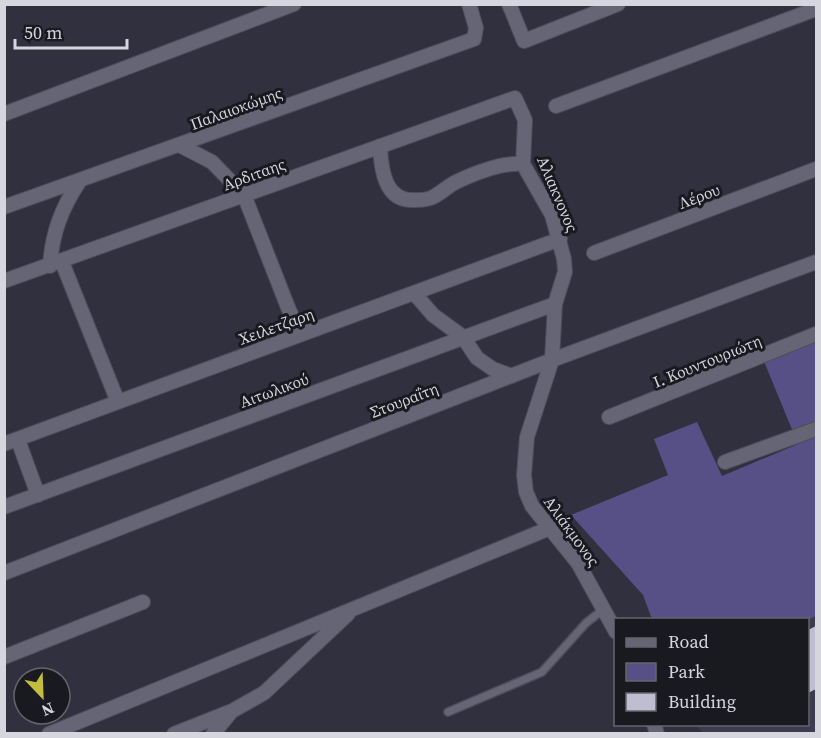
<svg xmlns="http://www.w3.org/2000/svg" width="821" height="738" viewBox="0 0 821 738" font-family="'Source Serif 4',serif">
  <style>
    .built { fill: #3c3b4f }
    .green { fill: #565086 }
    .building { fill: #bebed0 }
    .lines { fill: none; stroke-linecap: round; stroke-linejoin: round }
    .lane-casing { stroke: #4e4d59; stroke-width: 10 }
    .street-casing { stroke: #4e4d59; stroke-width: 16 }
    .lane { stroke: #666575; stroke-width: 7 }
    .street { stroke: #666575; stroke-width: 14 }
    .labels { text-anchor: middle; stroke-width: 6; stroke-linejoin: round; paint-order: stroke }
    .street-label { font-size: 16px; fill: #d6d6df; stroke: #191920 }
  </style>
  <rect width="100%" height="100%" fill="#31303f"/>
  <path class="built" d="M 816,616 L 816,733 L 703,733 L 696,725 L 808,724 L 807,619 Z"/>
  <path class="green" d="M 816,338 L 816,616 L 807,620 L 652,619 L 643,595 L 571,515 L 668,475 L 654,439 L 697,422 L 722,476 L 798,444 L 763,359 Z"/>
  <path class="building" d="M 816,626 L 816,689 L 808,693 L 808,630 Z"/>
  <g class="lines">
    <defs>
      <path id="lane" d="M 448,712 L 542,672 L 586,623 L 604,609"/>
      <path id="street" d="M 509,4 L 524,41 L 618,4
        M 556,106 L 816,9
        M 4,114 L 294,4
        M 181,146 L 212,162 L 244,195 L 289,310 L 301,334
        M 380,146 C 381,170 385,202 415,200 C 421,200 428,200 433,197 C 441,193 448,186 456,182 C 475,173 502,162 523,164
        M 4,207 L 474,39 L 476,28 L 469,4
        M 594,253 L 816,169
        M 62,262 L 118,402
        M 50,266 C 52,234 61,209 79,182
        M 4,281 L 515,98 L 525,120 L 523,164 L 552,215 L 564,259 L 565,272 L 555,304 L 552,360 L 527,437 L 524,475 L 526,492 L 532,506 L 578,563 L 616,632
        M 414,293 L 433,315 L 463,337 L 477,358 L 493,369 L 512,376
        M 609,417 L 816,334
        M 18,440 L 38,495
        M 4,444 L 560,239
        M 725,462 L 816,429
        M 4,507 L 555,304
        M 4,573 L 552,360 L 816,262
        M 4,657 L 143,602
        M 654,724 L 657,734
        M 49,734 L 550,528
        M 174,734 L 232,711 L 264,693 L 348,614
        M 213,734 L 231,712"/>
    </defs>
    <use href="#lane" class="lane-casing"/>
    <use href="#street" class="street-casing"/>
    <use href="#lane" class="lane"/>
    <use href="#street" class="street"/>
  </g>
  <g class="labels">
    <g class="street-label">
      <text transform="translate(236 108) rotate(-20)" y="6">Παλαιοκώμης</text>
      <text transform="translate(254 174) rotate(-20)" y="6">Αρδιταης</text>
      <text transform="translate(558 194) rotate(67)" y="6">Αλιακνονος</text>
      <text transform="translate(699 196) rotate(-21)" y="6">Λέρου</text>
      <text transform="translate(276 326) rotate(-20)" y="6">Χειλετζαρη</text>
      <text transform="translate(707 361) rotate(-22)" y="6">Ι. Κουντουριώτη</text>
      <text transform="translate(274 390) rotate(-20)" y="6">Αιτωλικού</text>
      <text transform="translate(404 400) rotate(-21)" y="6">Στουραΐτη</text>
      <text transform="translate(572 531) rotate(54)" y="6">Αλιάκμονος</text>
    </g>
  </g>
  <rect width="821" height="738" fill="none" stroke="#d6d6df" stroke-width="12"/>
  <rect x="614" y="618" width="195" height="108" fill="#191920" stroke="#65656c" stroke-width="1.5"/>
  <rect x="626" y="638" width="30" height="9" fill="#666575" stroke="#65656c" stroke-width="1.5"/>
  <text x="668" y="648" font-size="18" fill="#d6d6df">Road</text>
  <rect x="626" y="663" width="30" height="18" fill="#565086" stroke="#65656c" stroke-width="1.5"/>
  <text x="668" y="678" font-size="18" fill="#d6d6df">Park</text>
  <rect x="626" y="693" width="30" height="18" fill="#bebed0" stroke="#65656c" stroke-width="1.5"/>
  <text x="668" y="708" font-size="18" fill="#d6d6df">Building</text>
  <g transform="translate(42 696) rotate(157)"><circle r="28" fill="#191920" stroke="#65656c" stroke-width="1.5"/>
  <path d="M0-4.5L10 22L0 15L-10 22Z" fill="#c2bd3f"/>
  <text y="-9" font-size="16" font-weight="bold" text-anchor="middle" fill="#d6d6df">N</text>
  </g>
  <path d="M15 39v9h112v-9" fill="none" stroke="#d6d6df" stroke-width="3"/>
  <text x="24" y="39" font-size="18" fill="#d6d6df" stroke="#191920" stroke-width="4.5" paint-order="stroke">50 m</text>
</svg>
